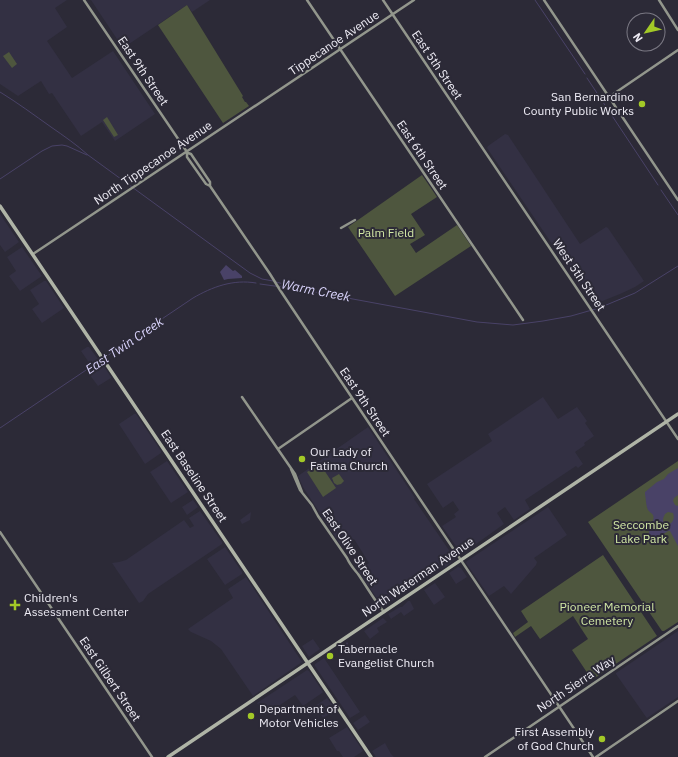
<svg xmlns="http://www.w3.org/2000/svg" width="678" height="757" viewBox="0 0 678 757" font-family="'IBM Plex Sans',sans-serif">
  <style>
    .built { fill: #333043 }
    .green { fill: #4e563e }
    .water { fill: #494267; fill-rule: evenodd }
    .lines { fill: none; stroke-linecap: round; stroke-linejoin: round }
    .stream { stroke: #494267; stroke-width: 1 }
    .secondary { stroke: #92968c; stroke-width: 2.5 }
    .primary { stroke: #afb4a6; stroke-width: 3.5 }
    .poi-dot { fill: #a3c927; stroke: #2c2a37; stroke-width: 1.5 }
    .labels { text-anchor: middle; stroke-width: 4; stroke-linejoin: round; paint-order: stroke }
    .street-label { font-size: 12px; fill: #eeecf5; stroke: #2c2a37 }
    .poi-label { font-size: 12px; fill: #eeecf5; stroke: #2c2a37; text-anchor: start }
    .park-label { font-size: 12px; fill: #d2e8a5; stroke: #2c2a37 }
    .water-label { font-size: 13px; font-style: italic; fill: #d9d3fb; stroke: #2c2a37 }
  </style>
  <rect width="100%" height="100%" fill="#2c2a37"/>
  <path class="built" d="M 0,0 L 67,0 L 55,8 L 67,27 L 47,41 L 72,78 L 113,51 L 155,114 L 115,141 L 102,122 L 81,136 L 52,93 L 49,94 L 41,81 L 18,96 L 0,84 Z
    M 91,0 L 210,0 L 192,12 L 187,5 L 123,48 Z
    M 505,134 L 508,135 L 580,244 L 606,227 L 608,228 L 644,281 L 635,287 L 620,294 L 600,302 L 592,303 L 487,148 L 488,146 Z
    M 0,214 L 19,242 L 5,252 L 0,245 Z
    M 22,247 L 42,276 L 20,291 L 9,276 L 16,271 L 7,257 Z
    M 44,281 L 46,281 L 64,308 L 42,323 L 32,309 L 39,304 L 30,290 Z
    M 87,347 L 89,347 L 98,359 L 90,364 L 81,351 Z
    M 103,365 L 111,377 L 111,378 L 98,386 L 89,374 Z
    M 543,397 L 558,419 L 577,407 L 587,421 L 585,423 L 594,436 L 584,443 L 585,445 L 575,452 L 583,464 L 578,468 L 576,466 L 525,500 L 530,509 L 514,520 L 505,507 L 497,513 L 504,524 L 469,549 L 463,552 L 460,552 L 442,526 L 456,517 L 454,514 L 459,510 L 453,501 L 443,508 L 427,484 L 492,441 L 488,434 Z
    M 134,414 L 136,414 L 161,451 L 161,453 L 145,464 L 119,424 Z
    M 368,427 L 415,498 L 414,499 L 455,559 L 447,566 L 436,571 L 383,607 L 358,571 L 369,563 L 354,539 L 342,547 L 303,487 L 298,476 Z
    M 167,461 L 188,492 L 171,503 L 150,472 Z
    M 193,500 L 198,507 L 187,515 L 182,507 Z
    M 548,507 L 567,535 L 534,558 L 537,562 L 536,565 L 511,594 L 504,586 L 489,596 L 466,563 L 467,561 Z
    M 200,511 L 222,542 L 222,544 L 148,594 L 143,601 L 139,603 L 112,563 L 119,562 L 126,560 L 184,520 L 190,528 L 194,526 L 189,518 Z
    M 251,512 L 250,520 L 242,524 L 240,520 Z
    M 225,547 L 242,572 L 242,574 L 225,585 L 207,559 Z
    M 458,567 L 461,568 L 467,577 L 456,584 L 449,573 Z
    M 246,577 L 302,662 L 253,696 L 221,649 L 211,641 L 191,632 L 188,629 L 233,598 L 228,589 Z
    M 435,583 L 445,597 L 434,605 L 424,590 Z
    M 408,601 L 410,601 L 414,609 L 404,616 L 401,612 L 391,619 L 388,614 L 400,607 L 402,607 Z
    M 383,618 L 387,622 L 377,628 L 379,632 L 370,639 L 364,631 Z
    M 678,631 L 678,697 L 647,718 L 646,717 L 616,674 L 616,673 Z
    M 313,639 L 320,649 L 309,657 L 302,646 Z
    M 324,658 L 360,712 L 350,718 L 315,666 L 315,664 Z
    M 307,670 L 309,671 L 323,692 L 322,693 L 303,706 L 295,695 L 265,715 L 257,703 Z
    M 327,698 L 336,710 L 323,718 L 315,706 Z
    M 365,715 L 370,722 L 358,730 L 353,723 Z
    M 347,727 L 363,751 L 354,757 L 343,757 L 339,751 L 337,751 L 329,738 Z
    M 385,743 L 391,754 L 394,757 L 376,757 L 372,751 Z"/>
  <path class="green" d="M 187,5 L 243,96 L 242,97 L 245,102 L 246,102 L 249,106 L 223,123 L 158,25 Z
    M 9,52 L 17,64 L 12,68 L 3,56 Z
    M 107,117 L 118,135 L 114,137 L 103,120 Z
    M 422,175 L 437,197 L 411,214 L 425,235 L 410,244 L 416,253 L 457,225 L 471,246 L 395,296 L 348,227 Z
    M 678,461 L 678,622 L 664,631 L 662,631 L 588,522 Z
    M 320,464 L 336,488 L 323,497 L 307,472 Z
    M 339,474 L 344,481 L 341,484 L 337,485 L 334,483 L 332,478 Z
    M 603,555 L 657,636 L 592,680 L 572,650 L 588,639 L 573,616 L 540,639 L 531,626 L 515,637 L 513,633 L 528,622 L 521,611 Z"/>
  <path class="water" d="M 226,265 L 233,271 L 235,270 L 242,276 L 242,278 L 228,279 L 224,280 L 220,272 Z
    M 678,468 L 678,495 L 674,498 L 673,501 L 675,505 L 678,506 L 678,546 L 670,531 L 668,531 L 665,533 L 653,538 L 649,534 L 649,530 C 651,526 655,519 653,515 C 652,513 649,512 648,510 C 646,506 646,499 645,494 L 645,492 L 657,482 L 664,479 L 668,474 ZM 668,512 L 673,513 C 675,518 673,524 667,525 C 661,522 663,518 665,514 Z"/>
  <g class="lines">
    <path class="stream" d="M 535,0 L 585,74
      M 587,78 L 658,185
      M 0,92 C 18,103 34,115 51,127 C 64,136 77,145 88,155 L 250,273 L 262,279 L 273,281
      M 0,179 L 42,151 L 52,146 L 62,145 L 67,146 L 87,155
      M 661,190 L 678,215
      M 276,282 L 315,292 L 434,314 L 477,322 L 513,325 L 543,321 L 571,316 L 599,308 L 635,293 L 678,266
      M 260,284 L 311,291
      M 0,428 L 193,298 C 212,287 233,279 256,283
      M 347,644 L 347,643"/>
    <path class="secondary" d="M 84,0 L 187,152 L 187,157 L 206,184 L 210,186
      M 307,0 L 523,320
      M 383,0 L 678,439
      M 544,0 L 678,200
      M 659,0 L 678,30
      M 609,97 L 678,50
      M 188,153 L 191,154 L 210,182 L 210,186 L 270,274 L 280,290 L 326,359 L 593,757
      M 341,228 L 355,220
      M 33,254 L 414,0
      M 242,397 L 295,474 L 302,492
      M 278,449 L 352,398
      M 291,469 L 300,490 L 312,505 L 318,516 L 347,558 C 350,565 354,569 358,574 C 367,587 374,600 384,612
      M 0,532 L 152,757
      M 485,757 L 678,626
      M 596,757 L 678,701"/>
    <path class="primary" d="M 0,206 L 371,757
      M 168,757 L 678,414"/>
  </g>
  <g class="poi-dot">
    <circle cx="642" cy="104" r="4"/>
    <circle cx="302" cy="459" r="4"/>
    <path d="M13 599h4v4h4v4h-4v4h-4v-4h-4v-4h4z"/>
    <circle cx="330" cy="656" r="4"/>
    <circle cx="251" cy="716" r="4"/>
    <circle cx="602" cy="739" r="4"/>
  </g>
  <g class="labels">
    <g class="street-label">
      <text transform="translate(334 43) rotate(-34)" y="4">Tippecanoe Avenue</text>
      <text transform="translate(437 65) rotate(56)" y="4">East 5th Street</text>
      <text transform="translate(143 71) rotate(56)" y="4">East 9th Street</text>
      <text transform="translate(422 155) rotate(56)" y="4">East 6th Street</text>
      <text transform="translate(153 163) rotate(-34)" y="4">North Tippecanoe Avenue</text>
      <text transform="translate(579 275) rotate(56)" y="4">West 5th Street</text>
      <text transform="translate(365 402) rotate(56)" y="4">East 9th Street</text>
      <text transform="translate(194 476) rotate(56)" y="4">East Baseline Street</text>
      <text transform="translate(350 547) rotate(56)" y="4">East Olive Street</text>
      <text transform="translate(418 577) rotate(-34)" y="4">North Waterman Avenue</text>
      <text transform="translate(110 679) rotate(56)" y="4">East Gilbert Street</text>
      <text transform="translate(576 684) rotate(-34)" y="4">North Sierra Way</text>
    </g>
    <g class="poi-label">
      <text x="634" y="101" text-anchor="end">San Bernardino<tspan x="634" dy="14">County Public Works</tspan></text>
      <text x="310" y="456">Our Lady of<tspan x="310" dy="14">Fatima Church</tspan></text>
      <text x="24" y="602">Children's<tspan x="24" dy="14">Assessment Center</tspan></text>
      <text x="338" y="653">Tabernacle<tspan x="338" dy="14">Evangelist Church</tspan></text>
      <text x="259" y="713">Department of<tspan x="259" dy="14">Motor Vehicles</tspan></text>
      <text x="594" y="736" text-anchor="end">First Assembly<tspan x="594" dy="14">of God Church</tspan></text>
    </g>
    <g class="park-label">
      <text x="386" y="237">Palm Field</text>
      <text x="641" y="529">Seccombe<tspan x="641" dy="14">Lake Park</tspan></text>
      <text x="607" y="611">Pioneer Memorial<tspan x="607" dy="14">Cemetery</tspan></text>
    </g>
    <g class="water-label">
      <text transform="translate(316 290) rotate(11)" y="5">Warm Creek</text>
      <text transform="translate(124 345) rotate(-34)" y="5">East Twin Creek</text>
    </g>
  </g>
  <g transform="translate(646 32) rotate(236)"><circle r="19" fill="#2c2a37" stroke="#7a7883"/>
  <path d="M0-3L7 15L0 10L-7 15Z" fill="#a3c927"/>
  <text y="-6" font-size="11" font-weight="bold" text-anchor="middle" fill="#eeecf5">N</text>
  </g>
</svg>
